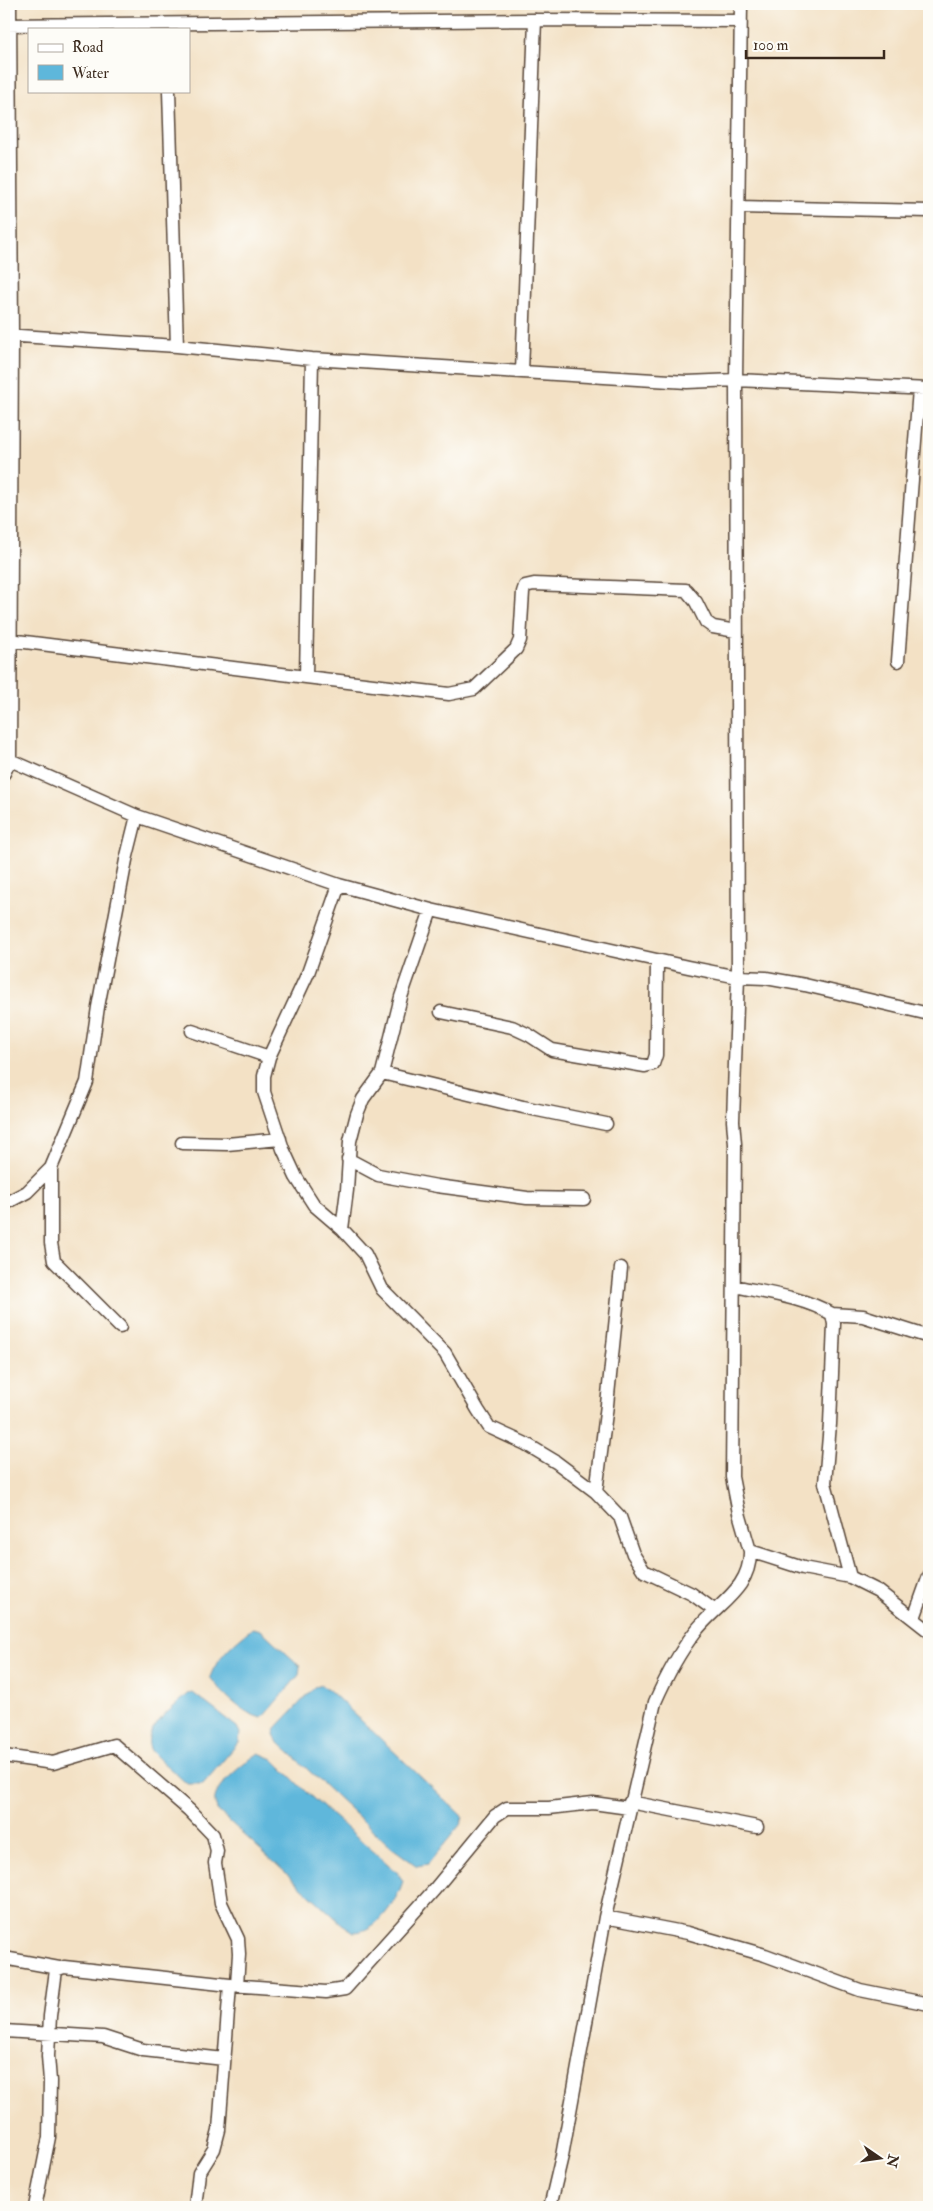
<svg xmlns="http://www.w3.org/2000/svg" width="933" height="2211" viewBox="0 0 933 2211" font-family="'IM FELL Double Pica',serif">
  <style>
    .water { fill: #5eb7db; stroke: #4c707c }
    .lines { fill: none; stroke-linecap: round; stroke-linejoin: round }
    .minor-casing { stroke: #574537; stroke-width: 15 }
    .minor { stroke: #fff; stroke-width: 12 }
  </style>
  <rect width="100%" height="100%" fill="#fdfcf7"/>
  <filter id="ink" filterUnits="userSpaceOnUse"><feTurbulence type="fractalNoise" baseFrequency=".02" numOctaves="2"/><feDisplacementMap in="SourceGraphic" scale="10" xChannelSelector="R" yChannelSelector="G"/><feConvolveMatrix kernelMatrix="1 2 1 2 8 2 1 2 1" color-interpolation-filters="sRGB"/></filter>
  <filter id="wash" filterUnits="userSpaceOnUse"><feTurbulence type="fractalNoise" baseFrequency=".0096" numOctaves="4" result="noise"/><feDisplacementMap in="SourceGraphic" scale="20" xChannelSelector="R" yChannelSelector="G"/><feGaussianBlur stdDeviation="1.12" result="paint"/><feColorMatrix in="noise" values="0 0 0 0 0 0 0 0 0 0 0 0 0 0 0 0 0 1.4 0 .05"/><feComposite in="paint" operator="in"/></filter>
  <g filter="url(#wash)">
    <rect width="100%" height="100%" fill="#f3e1c5"/>
    <path class="water" d="M 253,1628 L 261,1630 L 300,1666 L 299,1675 L 262,1718 C 242,1714 222,1693 210,1677 C 217,1657 236,1640 253,1628 Z
      M 320,1685 L 328,1689 L 463,1817 L 460,1825 L 428,1864 L 417,1866 L 391,1847 L 277,1741 L 274,1734 L 276,1728 L 314,1688 Z
      M 193,1693 L 237,1727 L 240,1733 L 239,1742 L 203,1784 L 187,1784 C 176,1773 162,1763 152,1752 C 137,1732 175,1707 188,1694 Z
      M 259,1753 L 273,1759 L 307,1793 L 397,1872 L 403,1881 C 397,1901 377,1932 354,1932 L 342,1924 L 217,1810 C 216,1806 214,1801 215,1798 C 218,1783 247,1761 259,1753 Z"/>
  </g>
  <g filter="url(#ink)">
    <g class="lines">
      <defs>
        <path id="minor" d="M 741,4 L 736,380 L 738,977 L 733,1121 L 735,1144 L 732,1477 L 739,1513 L 750,1551 L 803,1568 L 850,1577 L 878,1591 L 929,1631
          M 4,25 L 535,20 L 741,21
          M 169,91 L 177,346
          M 740,207 L 929,211
          M 4,335 L 177,346 L 312,359 L 522,372 L 687,382 L 736,380 L 929,389
          M 522,372 L 535,20
          M 4,635 L 9,640 L 306,677 L 312,359
          M 898,661 L 919,389
          M 306,677 L 449,694 L 474,689 L 516,649 L 520,640 L 523,592 L 525,586 L 534,584 L 686,590 L 696,602 L 706,622 L 713,627 L 736,631
          M 4,756 L 10,760 L 137,816 L 339,885 L 431,910 L 688,967 L 738,977 L 766,978 L 805,985 L 929,1014
          M 4,773 L 10,760 L 12,336 L 10,4
          M 339,885 L 308,973 L 269,1057 L 264,1076 L 264,1092 L 283,1149 L 296,1177 L 314,1205 L 342,1229 L 365,1254 L 382,1289 L 445,1353 L 478,1410 L 489,1427 L 526,1444 L 556,1462 L 596,1492 L 620,1517 L 633,1554 L 644,1571 L 692,1594 L 714,1610
          M 441,1012 L 512,1027 L 529,1035 L 552,1050 L 645,1066 L 653,1064 L 656,1055 L 657,960
          M 192,1031 L 269,1057
          M 382,1073 L 523,1107 L 606,1124
          M 182,1143 L 227,1144 L 280,1139
          M 348,1159 L 378,1175 L 437,1186 L 527,1198 L 584,1199
          M 51,1168 L 51,1243 L 54,1261 L 120,1327
          M 4,1202 L 8,1202 L 27,1192 L 51,1168 L 87,1082 L 98,1007 L 126,860 L 137,816
          M 342,1229 L 347,1190 L 350,1141 L 357,1114 L 363,1099 L 382,1073 L 401,997 L 431,910
          M 734,1286 C 766,1293 803,1297 832,1314 L 834,1324 L 830,1424 L 825,1483 L 850,1577
          M 832,1314 L 863,1316 L 929,1337
          M 596,1492 L 607,1405 L 621,1268
          M 914,1618 L 929,1576
          M 4,1756 L 53,1763 L 114,1745 L 189,1810 L 213,1835 L 217,1851 L 215,1863 L 221,1903 L 238,1939 L 239,1954 L 237,1985
          M 630,1802 L 757,1827
          M 605,1917 L 688,1933 L 765,1955 L 860,1990 L 929,2004
          M 4,1958 L 59,1968
          M 4,2031 L 103,2037 L 143,2050 L 224,2059
          M 35,2207 L 49,2137 L 50,2081 L 48,2056 L 50,2016 L 56,1970 L 64,1967 L 230,1985
          M 195,2207 L 199,2173 L 214,2149 L 219,2130 L 230,1985 L 326,1992 L 345,1989 L 434,1890 L 495,1816 L 507,1808 L 549,1808 L 593,1803 L 629,1808
          M 550,2207 L 562,2156 L 605,1917 L 655,1702 C 666,1677 678,1654 695,1632 C 716,1604 751,1590 750,1551"/>
      </defs>
      <use href="#minor" class="minor-casing"/>
      <use href="#minor" class="minor"/>
    </g>
  </g>
  <rect width="933" height="2211" fill="none" stroke="#fdfcf7" stroke-width="20"/>
  <rect x="28" y="28" width="162" height="65" fill="#fdfcf7" stroke="#afa8a0"/>
  <rect x="38" y="44" width="25" height="8" fill="#ffffff" stroke="#afa8a0"/>
  <text x="72" y="52" font-size="15" fill="#3b2a1e">Road</text>
  <rect x="38" y="65" width="25" height="15" fill="#5eb7db" stroke="#afa8a0"/>
  <text x="72" y="78" font-size="15" fill="#3b2a1e">Water</text>
  <g transform="translate(880 2158) rotate(103)" stroke="#fdfcf7" stroke-width="4" paint-order="stroke">
  <path d="M0-4L9 19L0 12L-9 19Z" fill="#3b2a1e"/>
  <text y="-8" font-size="14" font-weight="bold" text-anchor="middle" fill="#3b2a1e">N</text>
  </g>
  <path d="M746 50v8h138v-8" fill="none" stroke="#3b2a1e" stroke-width="2.5"/>
  <text x="753" y="50" font-size="15" fill="#3b2a1e" stroke="#fdfcf7" stroke-width="4" paint-order="stroke">100 m</text>
</svg>
